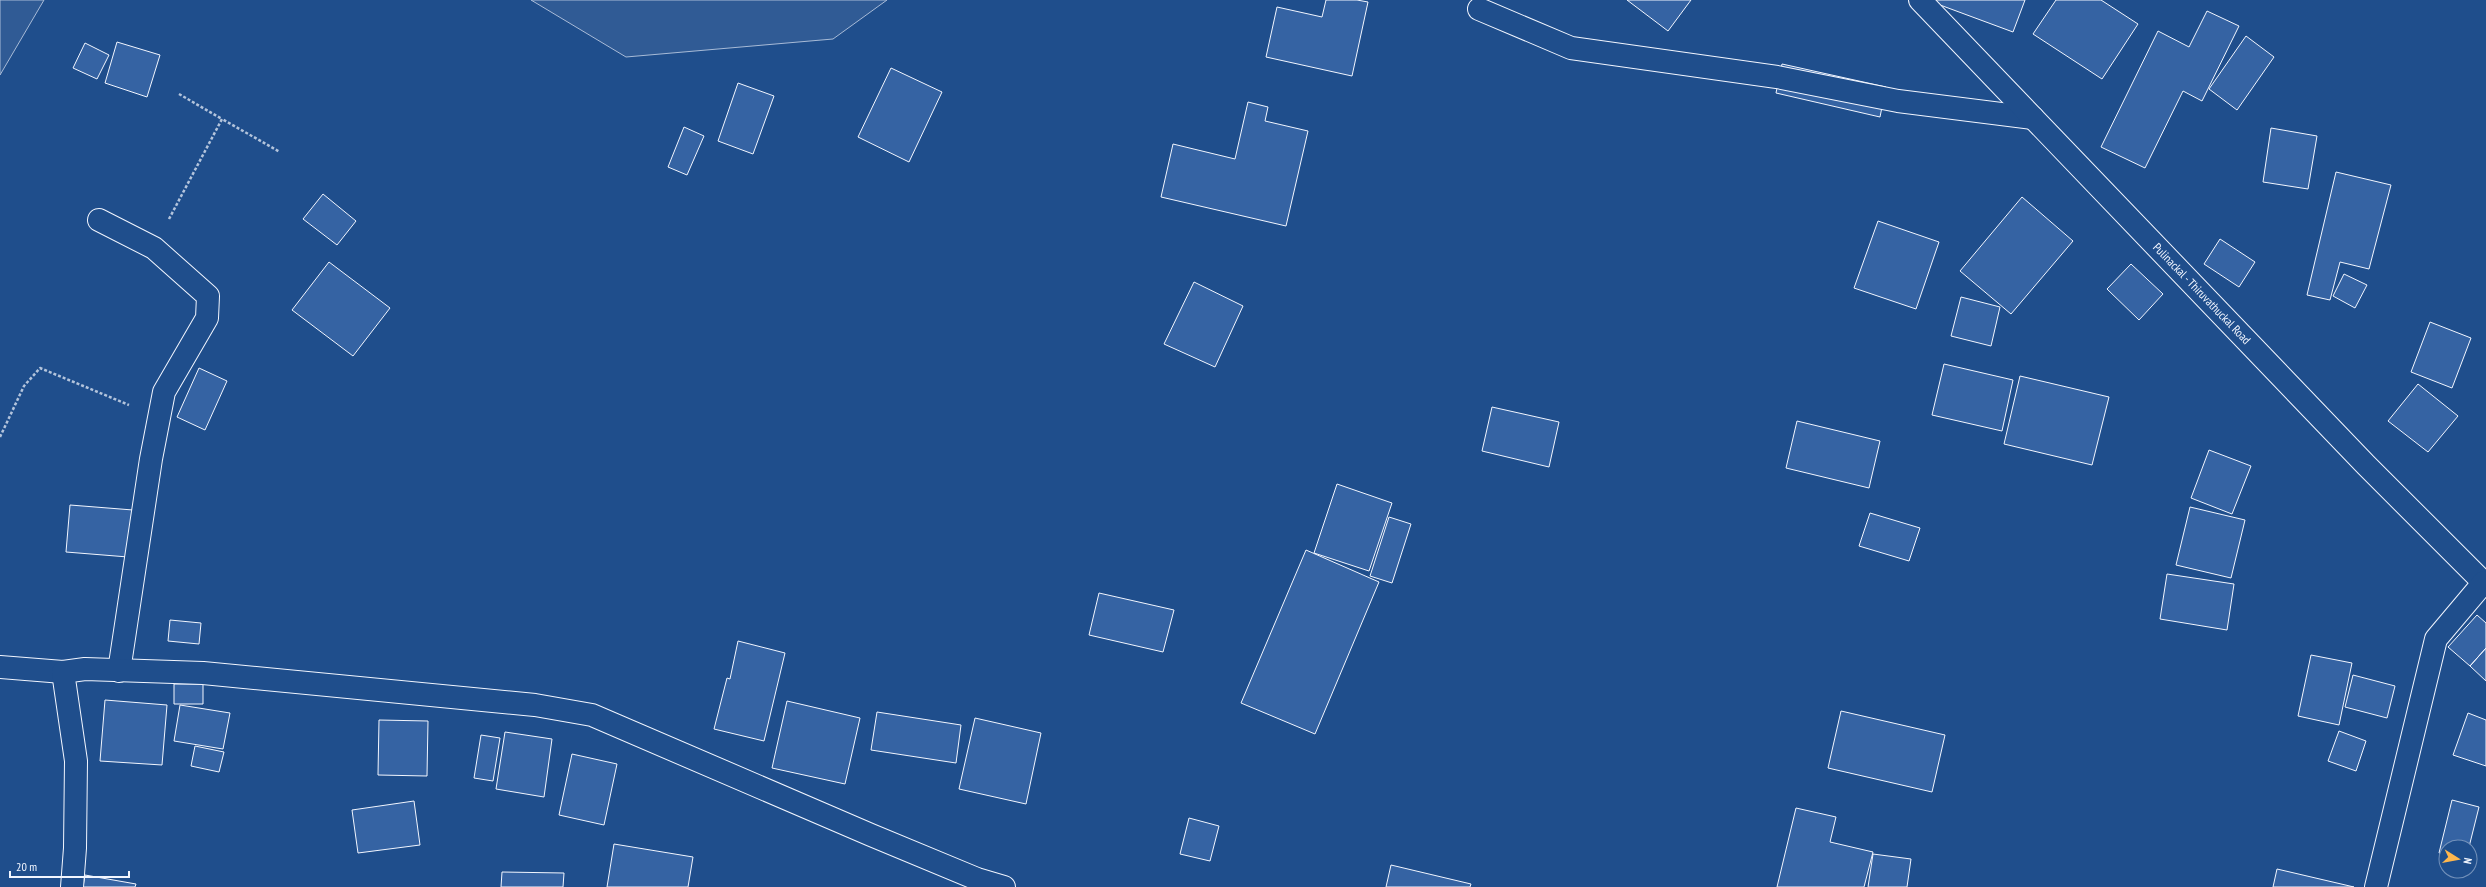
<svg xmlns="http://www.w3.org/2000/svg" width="2486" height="887" viewBox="0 0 2486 887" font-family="'PT Sans Narrow',sans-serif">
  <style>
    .built { fill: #305b95; stroke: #a8bbd7 }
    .building { fill: #3563a3; stroke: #f2f6ff }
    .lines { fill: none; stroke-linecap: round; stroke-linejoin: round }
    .street-casing { stroke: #f2f6ff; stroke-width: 24 }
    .secondary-casing { stroke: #f2f6ff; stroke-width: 24 }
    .path { stroke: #b3c4dc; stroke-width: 2.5; stroke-dasharray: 3 2; stroke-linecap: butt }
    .street { stroke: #1f4e8c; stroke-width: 22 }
    .secondary { stroke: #1f4e8c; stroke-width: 22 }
    .labels { text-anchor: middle; stroke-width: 3; stroke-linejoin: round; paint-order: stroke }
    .street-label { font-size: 12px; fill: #f2f6ff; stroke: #1f4e8c }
  </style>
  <rect width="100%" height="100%" fill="#1f4e8c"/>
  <path class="built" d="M 0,0 L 44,0 L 0,75 Z
    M 531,0 L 887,0 L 833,39 L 626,57 Z"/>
  <path class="building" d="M 1326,0 L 1357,0 L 1368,2 L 1352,76 L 1266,57 L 1277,7 L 1322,17 Z
    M 1627,0 L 1691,0 L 1668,31 Z
    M 1933,0 L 2025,0 L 2013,32 L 1932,2 Z
    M 2056,0 L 2101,0 L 2138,24 L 2102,79 L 2033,34 Z
    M 2207,11 L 2239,26 L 2202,101 L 2183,91 L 2145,168 L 2101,147 L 2158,31 L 2189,47 Z
    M 2246,36 L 2274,57 L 2237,110 L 2209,89 Z
    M 117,42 L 160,55 L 147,97 L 105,83 Z
    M 85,43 L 109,55 L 97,79 L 73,68 Z
    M 1782,64 L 1886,87 L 1880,117 L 1776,93 Z
    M 891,68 L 942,92 L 909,162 L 858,137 Z
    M 738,83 L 774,96 L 753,154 L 718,141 Z
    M 1248,102 L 1268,107 L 1265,121 L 1308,131 L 1286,226 L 1161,197 L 1173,144 L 1235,159 Z
    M 684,127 L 704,136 L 687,175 L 668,167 Z
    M 2271,128 L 2317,136 L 2308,189 L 2263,182 Z
    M 2336,172 L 2391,185 L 2369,269 L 2340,262 L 2330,300 L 2307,295 Z
    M 323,194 L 356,221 L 337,245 L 303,219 Z
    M 2022,197 L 2073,241 L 2011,314 L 1960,271 Z
    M 1878,221 L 1939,242 L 1916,309 L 1854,288 Z
    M 2220,239 L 2255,262 L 2239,287 L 2204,264 Z
    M 329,262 L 390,308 L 353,356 L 292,310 Z
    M 2131,264 L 2163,294 L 2139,320 L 2107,289 Z
    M 2344,274 L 2367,285 L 2355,308 L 2333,296 Z
    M 1194,282 L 1243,306 L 1215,367 L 1164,344 Z
    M 1961,297 L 2000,307 L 1991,346 L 1951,336 Z
    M 2430,322 L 2471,338 L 2452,388 L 2411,372 Z
    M 1944,364 L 2013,380 L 2002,431 L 1932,415 Z
    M 199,368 L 227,381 L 205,430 L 177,417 Z
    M 2020,376 L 2109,397 L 2092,465 L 2004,444 Z
    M 2418,384 L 2458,416 L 2428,452 L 2388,421 Z
    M 1492,407 L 1559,422 L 1549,467 L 1482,451 Z
    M 1797,421 L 1880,441 L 1869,488 L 1786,468 Z
    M 2209,450 L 2251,466 L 2232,514 L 2191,498 Z
    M 1337,484 L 1392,503 L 1369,571 L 1314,553 Z
    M 70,505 L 133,510 L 128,557 L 66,552 Z
    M 2190,507 L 2245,520 L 2231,578 L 2176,565 Z
    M 1870,513 L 1920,528 L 1909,561 L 1859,546 Z
    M 1389,517 L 1411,524 L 1392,583 L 1370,576 Z
    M 1306,550 L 1379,582 L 1315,734 L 1241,703 Z
    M 2167,574 L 2234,584 L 2227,630 L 2160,619 Z
    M 1099,593 L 1174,610 L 1163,652 L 1089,635 Z
    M 2477,615 L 2486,623 L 2486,648 L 2470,666 L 2448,647 Z
    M 170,620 L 201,623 L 199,644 L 168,641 Z
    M 738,641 L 785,653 L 764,741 L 714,729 L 727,678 L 730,679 Z
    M 2486,648 L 2486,681 L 2470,666 Z
    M 2311,655 L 2352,663 L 2339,725 L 2298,716 Z
    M 2353,675 L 2395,686 L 2387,718 L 2345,707 Z
    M 174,684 L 203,684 L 203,704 L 174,704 Z
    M 105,700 L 167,705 L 162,765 L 100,761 Z
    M 787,701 L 860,718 L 845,784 L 772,768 Z
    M 180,705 L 230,713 L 223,749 L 174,741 Z
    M 1841,711 L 1945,735 L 1932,792 L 1828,768 Z
    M 877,712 L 961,725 L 956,763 L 871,750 Z
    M 2468,713 L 2486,720 L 2486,766 L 2453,755 Z
    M 975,718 L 1041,733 L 1026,804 L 959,789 Z
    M 379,720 L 428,721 L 427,776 L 378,775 Z
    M 2339,731 L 2366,741 L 2356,771 L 2328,761 Z
    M 505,732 L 552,739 L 544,797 L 496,789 Z
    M 481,735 L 500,738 L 493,781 L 474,778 Z
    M 195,746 L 224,752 L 219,772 L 191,766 Z
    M 572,754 L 617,764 L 604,825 L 559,815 Z
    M 2452,800 L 2479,807 L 2469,847 L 2446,847 L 2446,855 L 2439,853 Z
    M 414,801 L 420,845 L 358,853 L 352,810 Z
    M 1796,808 L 1836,817 L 1830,842 L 1873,852 L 1864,887 L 1777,887 Z
    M 1189,818 L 1219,826 L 1210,861 L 1180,854 Z
    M 614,844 L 693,857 L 688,887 L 607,887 Z
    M 1873,854 L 1911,859 L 1907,887 L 1868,887 Z
    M 1391,865 L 1471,884 L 1470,887 L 1386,887 Z
    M 2277,869 L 2354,887 L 2273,887 Z
    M 502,872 L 564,873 L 563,887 L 501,887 Z
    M 85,875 L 136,884 L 135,887 L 83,887 Z"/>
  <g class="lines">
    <defs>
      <path id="street" d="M 1479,9 L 1571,48 L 1777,77 L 1898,101 L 2033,118
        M 99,220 L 154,248 L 208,296 L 207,318 L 164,392 L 151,459 L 119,671
        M 0,667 L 63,672"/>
      <g id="secondary">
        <path id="s1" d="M 1920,0 L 2366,465 L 2486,585"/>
        <path d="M 72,887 L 75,848 L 76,761 L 63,672 L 85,669 L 203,673 L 535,705 L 592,715 L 871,835 L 977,879 L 1004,887"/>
        <path d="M 2376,887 L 2436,639 L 2484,582"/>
      </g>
    </defs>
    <use href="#street" class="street-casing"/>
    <use href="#secondary" class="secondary-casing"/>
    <path class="path" d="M 179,94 L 222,119
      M 169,219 L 222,119 L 280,152
      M 0,437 L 24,386 L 40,368 L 129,405"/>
    <use href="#street" class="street"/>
    <use href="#secondary" class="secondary"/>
  </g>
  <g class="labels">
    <g class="street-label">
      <text dy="4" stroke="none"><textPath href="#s1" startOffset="407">Pulinackal - Thiruvathuckal Road</textPath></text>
    </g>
  </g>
  <g transform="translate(2458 859) rotate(101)"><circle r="19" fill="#1f4e8c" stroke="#7391ba"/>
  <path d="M0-3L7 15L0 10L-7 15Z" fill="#ffb74d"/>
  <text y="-6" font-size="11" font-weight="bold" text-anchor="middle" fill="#f2f6ff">N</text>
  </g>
  <path d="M10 871v6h119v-6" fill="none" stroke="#f2f6ff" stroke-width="2"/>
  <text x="16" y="871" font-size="12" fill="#f2f6ff" stroke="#1f4e8c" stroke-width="3" paint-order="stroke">20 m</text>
</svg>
